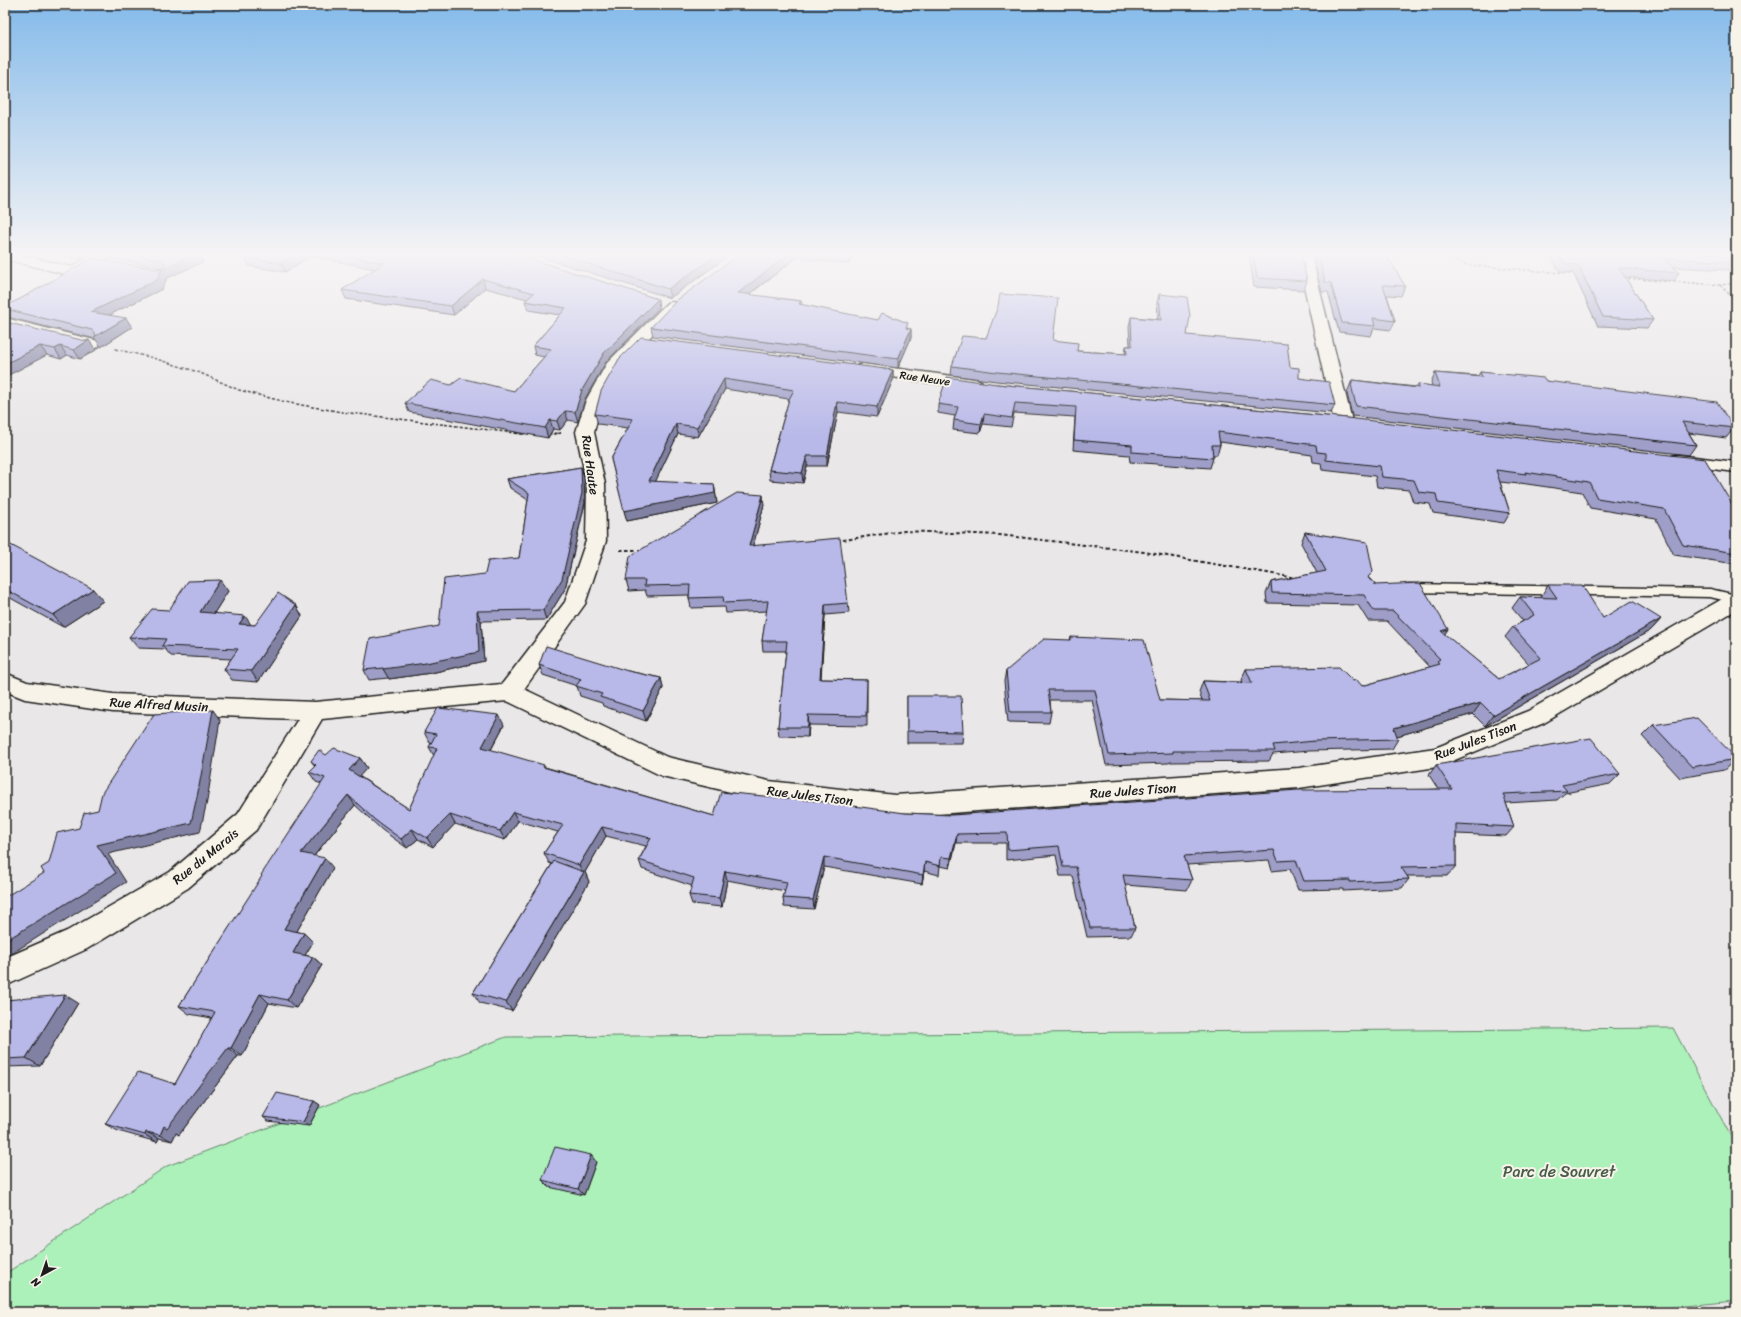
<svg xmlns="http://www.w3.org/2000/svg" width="1741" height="1317" viewBox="0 0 1741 1317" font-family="Sriracha,sans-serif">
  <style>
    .green { fill: #acf0ba; stroke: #64866b }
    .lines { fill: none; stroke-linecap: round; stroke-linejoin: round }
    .lane-casing { stroke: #1c1c1c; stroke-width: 3 }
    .street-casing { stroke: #1c1c1c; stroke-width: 3 }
    .path-far1 { stroke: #1c1c1c; stroke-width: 1.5; stroke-dasharray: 3 2; stroke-linecap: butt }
    .path { stroke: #1c1c1c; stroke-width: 2; stroke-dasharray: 3.5 2.5; stroke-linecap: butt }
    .lane { fill: #f7f3e8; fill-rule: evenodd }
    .street { fill: #f7f3e8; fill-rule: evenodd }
    .wall { fill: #9e9ec8; stroke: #1c1c1c }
    .shaded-wall { fill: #8181a3; stroke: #1c1c1c }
    .building { fill: #b8b8e9; stroke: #1c1c1c }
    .labels { text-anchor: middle; stroke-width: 4; stroke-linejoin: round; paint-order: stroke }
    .far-street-label { font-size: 11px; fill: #1c1c1c; stroke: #f7f3e8 }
    .street-label { font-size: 13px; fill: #1c1c1c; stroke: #f7f3e8 }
    .near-park-label { font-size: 16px; fill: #475c4b; stroke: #f7f3e8 }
  </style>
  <rect width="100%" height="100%" fill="#eae7e8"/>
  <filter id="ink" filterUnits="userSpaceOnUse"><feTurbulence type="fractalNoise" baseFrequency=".025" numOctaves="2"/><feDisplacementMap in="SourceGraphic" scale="8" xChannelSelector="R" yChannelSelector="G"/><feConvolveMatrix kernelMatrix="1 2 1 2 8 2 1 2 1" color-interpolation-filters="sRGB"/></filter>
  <g filter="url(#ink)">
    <path class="green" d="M 1673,1028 L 1736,1146 L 1736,1301 L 1620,1312 L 5,1312 L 5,1274 L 167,1166 L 506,1037 Z"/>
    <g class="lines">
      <defs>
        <path id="lane" d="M 1408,584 L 1710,589 L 1736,595 L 1736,603 L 1710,597 L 1408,592 L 1404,591 L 1402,588 L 1404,585 Z"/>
        <path id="street" d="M 5,254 L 18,254 L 71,267 L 95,254 L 113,254 L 111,257 L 71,277 L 65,274 L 5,259 Z
          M 1297,254 L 1311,254 L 1352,421 L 1349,425 L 1343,426 L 1337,425 L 1334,421 Z
          M 672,302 L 677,303 L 679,306 L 677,309 L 620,368 L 602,400 L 594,432 L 605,484 L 606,541 L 585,604 L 524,689 L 667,757 L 769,781 L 895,795 L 1299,768 L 1435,748 L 1528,711 L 1729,595 L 1736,593 L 1736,610 L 1544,723 L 1445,764 L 1437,767 L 1299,788 L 895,817 L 769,801 L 662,776 L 507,701 L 322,719 L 256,830 L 188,888 L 87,949 L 5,986 L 5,958 L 67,931 L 170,872 L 238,814 L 298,719 L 113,712 L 25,699 L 5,691 L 5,673 L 27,682 L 113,694 L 315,702 L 502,684 L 565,602 L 586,541 L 587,484 L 576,432 L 586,400 L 607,363 L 667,303 Z
          M 5,318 L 98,341 L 101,344 L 98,347 L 93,349 L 5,328 Z
          M 863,364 L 975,379 L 981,381 L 983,384 L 981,387 L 975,389 L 857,372 L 855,369 L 857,366 Z
          M 1678,455 L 1736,462 L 1736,472 L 1672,464 L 1669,460 L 1672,456 Z"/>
      </defs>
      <use href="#lane" class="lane-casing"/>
      <use href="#street" class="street-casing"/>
      <path class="path-far1" d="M 1441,254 L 1467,265 L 1576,274
        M 1623,278 L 1719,285 L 1729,284 L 1736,279
        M 1720,285 L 1736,301
        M 115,349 L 153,358 L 198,372 L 239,390 L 290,403 L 342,412 L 523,434
        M 553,434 L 561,433"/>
      <path class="path" d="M 515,433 L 527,434
        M 548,434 L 561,433
        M 837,541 L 904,531 L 1000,535 L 1144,552 L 1296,578
        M 620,550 L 643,550"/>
      <use href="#lane" class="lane"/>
      <use href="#street" class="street"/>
    </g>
    <path class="wall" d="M 56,254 L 93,254 L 83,260 Z
      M 109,254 L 199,254 L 203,262 L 167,278 L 162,289 L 109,315 L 132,327 L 101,347 L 96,339 L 7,317 L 5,314 L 5,309 L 162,268 L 111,258 Z
      M 250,254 L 515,254 L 659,308 L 606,362 L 585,399 L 578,422 L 568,420 L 560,430 L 553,429 L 548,438 L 409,412 L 405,403 L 451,385 L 514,391 L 544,357 L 535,355 L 533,346 L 560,315 L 528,310 L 525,301 L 527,299 L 485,288 L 454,315 L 346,299 L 342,290 L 375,269 L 311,256 L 285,272 L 249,266 L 245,257 Z
      M 531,254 L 731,254 L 670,298 Z
      M 740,254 L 854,254 L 849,264 L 796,258 L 749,295 L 801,301 L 802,305 L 911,329 L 911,338 L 898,368 L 653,336 L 651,327 Z
      M 1249,254 L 1301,254 L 1307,281 L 1304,290 L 1254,287 Z
      M 1312,254 L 1386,254 L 1405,286 L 1401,296 L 1387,295 L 1395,321 L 1391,330 L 1374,328 L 1371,336 L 1339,332 L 1328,292 L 1322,292 Z
      M 1532,254 L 1736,254 L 1736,273 L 1728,270 L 1672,267 L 1679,273 L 1674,281 L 1625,277 L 1653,320 L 1647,328 L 1598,326 L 1573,273 L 1560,272 L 1550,256 Z
      M 1159,294 L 1187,335 L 1290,367 L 1299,378 L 1335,405 L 1331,413 L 996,381 L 951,375 L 952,366 L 986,338 L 1053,340 L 1077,351 L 1125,354 L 1126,346 L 1130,346 L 1129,326 L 1131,317 L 1158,319 L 1157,303 Z
      M 5,322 L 96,350 L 80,359 L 67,355 L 61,359 L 47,355 Z
      M 619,359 L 893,370 L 893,380 L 877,417 L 838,412 L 827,466 L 807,466 L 803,483 L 770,480 L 769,470 L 789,399 L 725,389 L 698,437 L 678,434 L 655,482 L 714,484 L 717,503 L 627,521 L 611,459 L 628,428 L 598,424 L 595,414 Z
      M 1480,372 L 1546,381 L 1734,428 L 1726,438 L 1689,433 L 1696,445 L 1689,455 L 1352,416 L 1347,393 L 1352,380 L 1416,387 L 1418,384 L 1432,386 L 1431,382 L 1435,373 L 1478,376 Z
      M 997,384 L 1347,418 L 1736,511 L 1736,564 L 1674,555 L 1656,519 L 1590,508 L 1582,492 L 1520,483 L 1519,484 L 1500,482 L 1510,513 L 1504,523 L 1433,513 L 1430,504 L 1413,502 L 1409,490 L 1377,487 L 1375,476 L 1322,470 L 1321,463 L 1313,462 L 1312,455 L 1220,442 L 1220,445 L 1217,455 L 1213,455 L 1213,458 L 1210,468 L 1130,462 L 1129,455 L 1073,450 L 1075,417 L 1014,413 L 1011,427 L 983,424 L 980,433 L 953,430 L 954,420 L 955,416 L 938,413 L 938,404 Z
      M 581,467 L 584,477 L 585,503 L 565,589 L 546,620 L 481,621 L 484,661 L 431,673 L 389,679 L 388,678 L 369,680 L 364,670 L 439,626 L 519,558 L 528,500 L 510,488 L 507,479 Z
      M 764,505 L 753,546 L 848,603 L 849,613 L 825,615 L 821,679 L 867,680 L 867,726 L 809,725 L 808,737 L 779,736 L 778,727 L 786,651 L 763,651 L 762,641 L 767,611 L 726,613 L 725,607 L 691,608 L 689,598 L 689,595 L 647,596 L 645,590 L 629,591 L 626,580 Z
      M 1305,532 L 1369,578 L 1375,585 L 1448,629 L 1444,634 L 1499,679 L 1529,664 L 1505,637 L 1513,627 L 1523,621 L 1512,608 L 1520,597 L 1542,598 L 1541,596 L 1548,585 L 1603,618 L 1661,619 L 1651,630 L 1485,726 L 1473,714 L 1397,736 L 1398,739 L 1392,749 L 1309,751 L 1273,754 L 1269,761 L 1170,762 L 1169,763 L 1106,765 L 1092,700 L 1050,700 L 1051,712 L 1049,723 L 1008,722 L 1004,681 L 1006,671 L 1070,640 L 1071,637 L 1160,700 L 1202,701 L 1199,692 L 1203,681 L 1242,682 L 1241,680 L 1246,669 L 1353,681 L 1362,686 L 1430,667 L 1387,621 L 1368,621 L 1358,605 L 1267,603 L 1266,593 L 1271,582 L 1317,573 L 1301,543 Z
      M 5,545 L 103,601 L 63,627 L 5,595 Z
      M 228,591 L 214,613 L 251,625 L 255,625 L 296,605 L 302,616 L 258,682 L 232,680 L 224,669 L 231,659 L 171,656 L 165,649 L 138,648 L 129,637 L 169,610 Z
      M 539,665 L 628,671 L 661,678 L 663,688 L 646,721 L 603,706 L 602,703 L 580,696 L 577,686 L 543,675 Z
      M 907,696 L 963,732 L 962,743 L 907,743 Z
      M 504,725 L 491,750 L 545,767 L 714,816 L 905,813 L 952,815 L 1438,789 L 1429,775 L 1436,765 L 1620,774 L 1610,784 L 1565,793 L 1557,800 L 1506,803 L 1514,827 L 1506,836 L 1456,834 L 1456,866 L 1447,876 L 1407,876 L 1409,879 L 1402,888 L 1343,891 L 1343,889 L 1298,890 L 1290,869 L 1272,871 L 1269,860 L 1187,865 L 1192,880 L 1187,890 L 1125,885 L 1135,928 L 1131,936 L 1087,937 L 1073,876 L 1060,876 L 1056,855 L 1006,860 L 1006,843 L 956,843 L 950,868 L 940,866 L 939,875 L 924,871 L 922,884 L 824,867 L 814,909 L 784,907 L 783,898 L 785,891 L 727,880 L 722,907 L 692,904 L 689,895 L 692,886 L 642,869 L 639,860 L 646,846 L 606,836 L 585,872 L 589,882 L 512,1011 L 480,1003 L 473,993 L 552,864 L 549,863 L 544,853 L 558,832 L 518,821 L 505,840 L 455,824 L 433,847 L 418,839 L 407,848 L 382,830 L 355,805 L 314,856 L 333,868 L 297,931 L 313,942 L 305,955 L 313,957 L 322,965 L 296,1008 L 269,1003 L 242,1056 L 238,1056 L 179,1135 L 176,1133 L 172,1141 L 159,1138 L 157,1142 L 118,1131 L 105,1124 L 175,1084 L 212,1018 L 189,1014 L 179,1006 L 322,784 L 316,782 L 309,772 L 315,766 L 311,761 L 326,755 L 360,758 L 367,768 L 359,776 L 409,809 L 434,756 L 429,747 L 432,743 L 429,742 L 424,732 Z
      M 1653,725 L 1736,758 L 1736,759 L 1724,770 L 1680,778 L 1642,736 Z
      M 5,1000 L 78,1003 L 40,1066 L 5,1067 Z
      M 314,1101 L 320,1105 L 309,1126 L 268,1121 L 263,1117 Z
      M 591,1155 L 596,1162 L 584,1195 L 549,1187 L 542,1180 Z"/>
    <path class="shaded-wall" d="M 5,254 L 10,262 L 5,264 Z
      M 80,254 L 93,254 L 83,260 Z
      M 195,254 L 199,254 L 203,262 L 167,278 L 162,289 L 97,321 L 91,312 L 162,269 Z
      M 296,254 L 310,254 L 311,256 L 285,272 L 281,263 Z
      M 718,254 L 731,254 L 670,298 L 668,289 Z
      M 789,254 L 796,254 L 796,258 L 739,302 L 738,293 Z
      M 850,254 L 854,254 L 849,264 L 849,255 Z
      M 483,279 L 485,288 L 454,315 L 451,306 Z
      M 5,298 L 8,302 L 5,305 Z
      M 658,299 L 659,308 L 606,362 L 585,399 L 578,422 L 575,412 L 582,390 L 604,353 Z
      M 126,318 L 132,327 L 101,347 L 94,337 Z
      M 911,329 L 911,338 L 898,368 L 898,359 Z
      M 89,340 L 96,350 L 80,359 L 74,350 Z
      M 40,346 L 47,355 L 5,377 L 5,364 Z
      M 60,346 L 67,355 L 61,359 L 55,349 Z
      M 893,370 L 893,380 L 877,417 L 877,407 Z
      M 724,379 L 725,389 L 698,437 L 697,427 Z
      M 837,402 L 838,412 L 827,466 L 827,456 Z
      M 565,411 L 568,420 L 560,430 L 557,421 Z
      M 984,414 L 983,424 L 980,433 L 981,424 Z
      M 550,420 L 553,429 L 548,438 L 545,428 Z
      M 676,424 L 678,434 L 651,491 L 649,481 Z
      M 807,456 L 807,466 L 803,483 L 802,473 Z
      M 581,467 L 584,477 L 585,503 L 565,589 L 546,620 L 543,610 Z
      M 714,484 L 717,503 L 627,521 L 624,511 Z
      M 763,495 L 764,505 L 750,557 L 749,546 Z
      M 220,580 L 228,591 L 208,623 L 200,612 Z
      M 93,589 L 103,601 L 63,627 L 53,615 Z
      M 296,605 L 302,616 L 258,682 L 251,671 Z
      M 825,605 L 825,615 L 820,689 L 820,679 Z
      M 477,611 L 481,621 L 484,661 L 431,673 L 389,679 L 383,669 Z
      M 245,616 L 252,626 L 239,624 Z
      M 1661,619 L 1651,630 L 1485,726 L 1493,715 Z
      M 1448,629 L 1441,640 L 1441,631 Z
      M 661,678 L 663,688 L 646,721 L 643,711 Z
      M 1481,703 L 1473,714 L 1387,739 L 1394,728 Z
      M 213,710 L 220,720 L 207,801 L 200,832 L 108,854 L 126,882 L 14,952 L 5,956 L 5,941 L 97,845 Z
      M 499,715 L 504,725 L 487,757 L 482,747 Z
      M 808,715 L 809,725 L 808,737 Z
      M 360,758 L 367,768 L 356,780 L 349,770 Z
      M 348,795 L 355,805 L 309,862 L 301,853 Z
      M 513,812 L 518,821 L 505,840 L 500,831 Z
      M 450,815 L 455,824 L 433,847 L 427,838 Z
      M 602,827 L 606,836 L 585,872 L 589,882 L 512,1011 L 506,1002 L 583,874 L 579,865 Z
      M 412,829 L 418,839 L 407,848 L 401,839 Z
      M 957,834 L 956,843 L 950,868 L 951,858 Z
      M 824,857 L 824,867 L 814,909 L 813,900 Z
      M 325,858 L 333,868 L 293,938 L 284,929 Z
      M 925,862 L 924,871 L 922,884 L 923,875 Z
      M 725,871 L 727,880 L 722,907 L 719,898 Z
      M 304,933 L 313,942 L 301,962 L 293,953 Z
      M 313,957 L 322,965 L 296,1008 L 287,1000 Z
      M 260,994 L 269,1003 L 242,1056 L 231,1048 Z
      M 65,995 L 78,1003 L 40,1066 L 26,1058 Z
      M 228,1048 L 238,1056 L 179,1135 L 176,1133 L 172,1141 L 160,1135 L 164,1126 Z
      M 314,1101 L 320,1105 L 309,1126 L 303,1122 Z
      M 146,1132 L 159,1138 L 157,1142 L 145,1135 Z
      M 591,1155 L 596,1162 L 584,1195 L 578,1189 Z"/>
    <path class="building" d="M 132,254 L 195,254 L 162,269 L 157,280 L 91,312 L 126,318 L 94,337 L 96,335 L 92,330 L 5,309 L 5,306 L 20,299 L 92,258 L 157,269 L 163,268 L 165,263 L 163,260 Z
      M 250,254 L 296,254 L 281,263 L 245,257 Z
      M 340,254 L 515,254 L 658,299 L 604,353 L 582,390 L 575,412 L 565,411 L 557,421 L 550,420 L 545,428 L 405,403 L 431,380 L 451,385 L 461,378 L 514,391 L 551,349 L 533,346 L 566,308 L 525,301 L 534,293 L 483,279 L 451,306 L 342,290 L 384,263 Z
      M 558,254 L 718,254 L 668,289 Z
      M 740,254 L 789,254 L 738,293 L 801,301 L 799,304 L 878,320 L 882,313 L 908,323 L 906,328 L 911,329 L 898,359 L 651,327 L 677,300 Z
      M 838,254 L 850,254 L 849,255 Z
      M 1253,254 L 1301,254 L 1307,281 L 1257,278 Z
      M 1318,254 L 1386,254 L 1405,286 L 1383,285 L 1395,321 L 1373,318 L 1375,326 L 1342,323 L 1331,283 L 1325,282 Z
      M 1559,254 L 1736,254 L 1736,263 L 1734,262 L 1663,258 L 1679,273 L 1619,268 L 1653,320 L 1603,317 L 1578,265 L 1565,264 Z
      M 1000,294 L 1058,298 L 1053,340 L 1078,343 L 1077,351 L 1127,354 L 1126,346 L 1132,346 L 1131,317 L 1161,320 L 1159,294 L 1187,297 L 1190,316 L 1187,335 L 1287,344 L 1290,367 L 1299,368 L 1299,378 L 1329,382 L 1335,405 L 997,372 L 952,366 L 962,336 L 986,338 L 998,306 Z
      M 5,322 L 86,341 L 89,340 L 74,350 L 60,346 L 55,349 L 40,346 L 5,364 Z
      M 641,337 L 893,370 L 877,407 L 837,402 L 827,456 L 807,456 L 802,473 L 769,470 L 789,399 L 794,390 L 724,379 L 697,427 L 676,424 L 649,481 L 714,484 L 715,493 L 624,511 L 611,459 L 633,419 L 595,414 L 601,391 L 619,359 Z
      M 1480,372 L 1544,378 L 1546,381 L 1717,402 L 1734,428 L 1682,422 L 1696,445 L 1356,406 L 1351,384 L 1352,384 L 1352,380 L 1419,388 L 1418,384 L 1440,387 L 1435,373 L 1482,377 Z
      M 947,377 L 997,384 L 1347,418 L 1705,459 L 1736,511 L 1736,553 L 1683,545 L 1664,509 L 1597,498 L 1589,482 L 1525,472 L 1526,474 L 1496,470 L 1510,513 L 1438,503 L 1436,494 L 1419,492 L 1414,480 L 1382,477 L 1380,466 L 1326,460 L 1326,453 L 1317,452 L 1316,445 L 1218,432 L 1220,445 L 1212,445 L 1213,458 L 1132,452 L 1132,445 L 1074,440 L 1076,407 L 1015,403 L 1012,418 L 984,414 L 981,424 L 954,420 L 958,407 L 938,404 Z
      M 581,467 L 582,493 L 562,579 L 543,610 L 477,611 L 479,652 L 426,663 L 383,669 L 383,668 L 364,670 L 370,639 L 439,626 L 444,579 L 485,574 L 488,561 L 519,558 L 529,493 L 507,479 Z
      M 737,493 L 763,495 L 749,546 L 840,538 L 848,603 L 825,605 L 820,679 L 867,680 L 866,716 L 808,715 L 808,727 L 778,727 L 787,641 L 762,641 L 768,601 L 724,603 L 723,597 L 689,598 L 690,585 L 644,586 L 645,580 L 626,580 L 630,556 Z
      M 1305,532 L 1367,542 L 1373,572 L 1368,577 L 1370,580 L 1374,582 L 1375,585 L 1420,583 L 1448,629 L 1441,631 L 1499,679 L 1541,658 L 1513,627 L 1534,615 L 1520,597 L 1557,598 L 1548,585 L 1582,585 L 1603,618 L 1632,601 L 1661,619 L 1493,715 L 1481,703 L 1394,728 L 1398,739 L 1315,741 L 1273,745 L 1275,751 L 1173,751 L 1173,753 L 1109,755 L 1095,690 L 1048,690 L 1051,712 L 1010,712 L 1006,671 L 1044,639 L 1071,640 L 1071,637 L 1144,640 L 1160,700 L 1210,701 L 1203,681 L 1252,683 L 1246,669 L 1339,667 L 1353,681 L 1357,680 L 1362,686 L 1440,664 L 1437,661 L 1440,659 L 1393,611 L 1374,611 L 1364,595 L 1272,593 L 1271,582 L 1326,571 Z
      M 7,543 L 93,589 L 53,615 L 5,589 L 5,545 Z
      M 220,580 L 200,612 L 245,616 L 239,624 L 255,625 L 278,593 L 296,605 L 251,671 L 224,669 L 238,649 L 162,646 L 166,639 L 129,637 L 152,609 L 169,610 L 188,581 Z
      M 546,646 L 628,671 L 661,678 L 643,711 L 600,697 L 602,694 L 576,686 L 581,679 L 539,665 Z
      M 907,696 L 961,696 L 963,732 L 907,731 Z
      M 438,708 L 499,715 L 482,747 L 544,765 L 543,767 L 714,816 L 721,792 L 817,801 L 905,813 L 952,815 L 1298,790 L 1452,789 L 1436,765 L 1591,738 L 1620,774 L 1562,785 L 1567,791 L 1503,794 L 1514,827 L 1456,824 L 1456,866 L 1401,867 L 1409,879 L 1350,882 L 1350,880 L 1304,881 L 1296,860 L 1278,861 L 1274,850 L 1184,856 L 1192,880 L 1123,875 L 1135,928 L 1090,928 L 1076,867 L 1063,867 L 1059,846 L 1008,850 L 1007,833 L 957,834 L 951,858 L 941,857 L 940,866 L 925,862 L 923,875 L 824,857 L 813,900 L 783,898 L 787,882 L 725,871 L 719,898 L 689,895 L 694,878 L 639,860 L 651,838 L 602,827 L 579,865 L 544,853 L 563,825 L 513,812 L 500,831 L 450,815 L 427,838 L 412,829 L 401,839 L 375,820 L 348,795 L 301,853 L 325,858 L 284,929 L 304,933 L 293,953 L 313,957 L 287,1000 L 260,994 L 231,1048 L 228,1048 L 167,1128 L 164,1126 L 160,1135 L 146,1132 L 145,1135 L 105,1124 L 138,1072 L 175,1084 L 215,1012 L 179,1006 L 262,876 L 261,875 L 325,778 L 309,772 L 316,765 L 311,761 L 319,750 L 326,755 L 334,748 L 360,758 L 349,770 L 409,809 L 437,748 L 429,747 L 436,734 L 424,732 Z
      M 213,710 L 198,792 L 191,823 L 97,845 L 116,873 L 5,941 L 5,897 L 44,873 L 41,868 L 49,863 L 57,833 L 79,828 L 84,813 L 98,810 L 102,793 L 154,714 Z
      M 1697,718 L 1736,758 L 1736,759 L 1692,767 L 1653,725 Z
      M 554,861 L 584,872 L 506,1002 L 473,993 Z
      M 65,995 L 26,1058 L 5,1059 L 5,1000 Z
      M 277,1093 L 314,1101 L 303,1122 L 263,1117 Z
      M 555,1147 L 591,1155 L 578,1189 L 542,1180 Z"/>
  </g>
  <linearGradient id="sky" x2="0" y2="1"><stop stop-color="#84baea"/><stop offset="0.58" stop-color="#f6f4f5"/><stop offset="1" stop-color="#f6f4f5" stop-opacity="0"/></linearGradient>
  <rect width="1741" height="439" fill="url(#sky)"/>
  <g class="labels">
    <g class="far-street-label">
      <text transform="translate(925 378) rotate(8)" y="4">Rue Neuve</text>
    </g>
    <g class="street-label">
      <text transform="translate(591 465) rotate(82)" y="5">Rue Haute</text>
      <text transform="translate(159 704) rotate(3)" y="5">Rue Alfred Musin</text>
      <text transform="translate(1475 740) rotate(-21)" y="5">Rue Jules Tison</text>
      <text transform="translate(1133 790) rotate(-4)" y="5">Rue Jules Tison</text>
      <text transform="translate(810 795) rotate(7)" y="5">Rue Jules Tison</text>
      <text transform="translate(205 856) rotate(-39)" y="5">Rue du Marais</text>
    </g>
    <g class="near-park-label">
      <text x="1559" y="1177">Parc de Souvret</text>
    </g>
  </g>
  <rect width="1741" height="1317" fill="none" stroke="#f7f3e8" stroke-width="20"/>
  <rect x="10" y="10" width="1721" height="1297" fill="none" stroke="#1c1c1c" stroke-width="1.5" filter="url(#ink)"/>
  <g transform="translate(42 1275) rotate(220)" stroke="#f7f3e8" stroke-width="3" paint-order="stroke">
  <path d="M0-3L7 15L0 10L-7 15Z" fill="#1c1c1c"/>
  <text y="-6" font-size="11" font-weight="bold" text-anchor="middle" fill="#1c1c1c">N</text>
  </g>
</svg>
